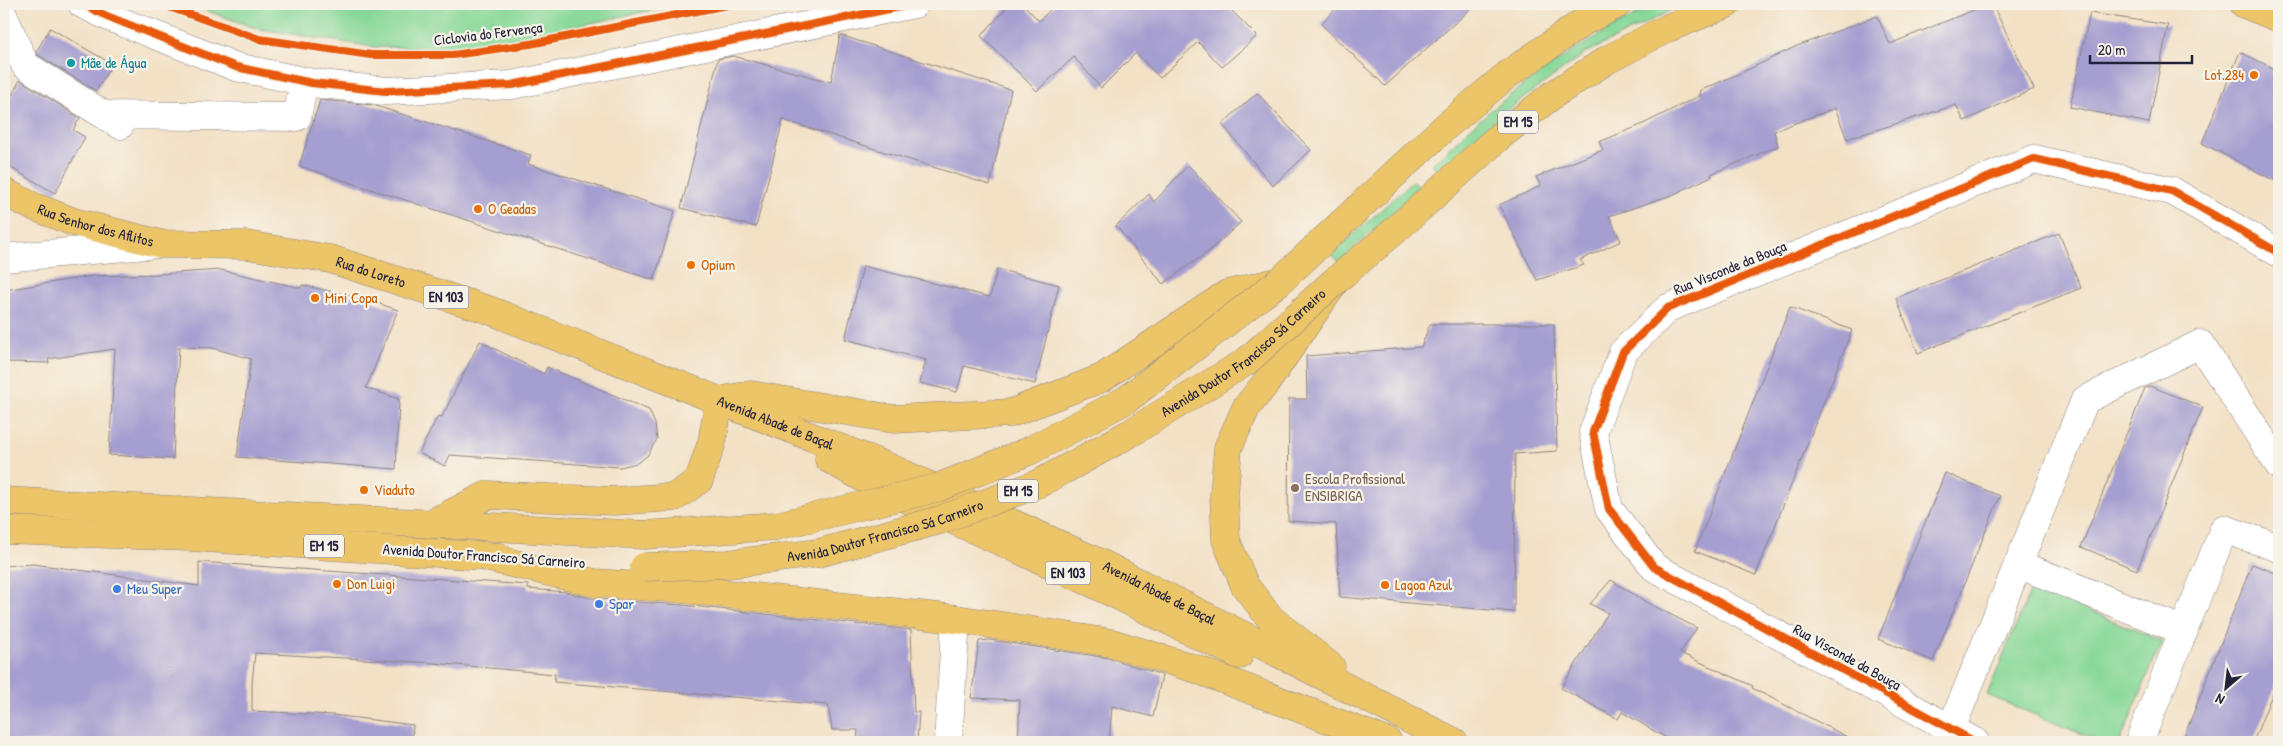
<svg xmlns="http://www.w3.org/2000/svg" width="2283" height="746" viewBox="0 0 2283 746" font-family="'Patrick Hand',sans-serif">
  <style>
    .green { fill: #87d898; stroke: #547d6a }
    .building { fill: #a59ed0 }
    .lines { fill: none; stroke-linecap: round; stroke-linejoin: round }
    .minor-casing { stroke: #8a8280; stroke-width: 29 }
    .tertiary-casing { stroke: #8a8280; stroke-width: 29 }
    .primary-casing { stroke: #8a8280; stroke-width: 29 }
    .minor { stroke: #fff; stroke-width: 28 }
    .tertiary { stroke: #fff; stroke-width: 28 }
    .primary { stroke: #edc569; stroke-width: 28 }
    .primary-bridge-casing { stroke: #8a8280; stroke-width: 29; stroke-linecap: butt }
    .primary-bridge { stroke: #edc569; stroke-width: 28 }
    .cycleway-casing { stroke: #f7f3e8; stroke-width: 11 }
    .cycleway { stroke: #e8590c; stroke-width: 8 }
    .culture-dot { fill: #0f9aa8; stroke: #f7f3e8; stroke-width: 2 }
    .food-dot { fill: #e8710a; stroke: #f7f3e8; stroke-width: 2 }
    .education-dot { fill: #8d6e63; stroke: #f7f3e8; stroke-width: 2 }
    .shop-dot { fill: #3f7fe0; stroke: #f7f3e8; stroke-width: 2 }
    .labels { text-anchor: middle; stroke-width: 4.5; stroke-linejoin: round; paint-order: stroke }
    .shield { fill: #f7f3e8; stroke: #62616f; stroke-width: 1 }
    .shield-label { font-size: 14px; font-weight: bold; fill: #22223b }
    .street-label { font-size: 15px; fill: #22223b; stroke: #f7f3e8 }
    .culture-label { font-size: 15px; fill: #0d838f; stroke: #f7f3e8; text-anchor: start }
    .food-label { font-size: 15px; fill: #c56008; stroke: #f7f3e8; text-anchor: start }
    .education-label { font-size: 15px; fill: #785e54; stroke: #f7f3e8; text-anchor: start }
    .shop-label { font-size: 15px; fill: #366cbe; stroke: #f7f3e8; text-anchor: start }
  </style>
  <rect width="100%" height="100%" fill="#f7f3e8"/>
  <filter id="ink" filterUnits="userSpaceOnUse"><feTurbulence type="fractalNoise" baseFrequency=".02" numOctaves="2"/><feDisplacementMap in="SourceGraphic" scale="10" xChannelSelector="R" yChannelSelector="G"/><feConvolveMatrix kernelMatrix="1 2 1 2 8 2 1 2 1" color-interpolation-filters="sRGB"/></filter>
  <filter id="wash" filterUnits="userSpaceOnUse"><feTurbulence type="fractalNoise" baseFrequency=".0096" numOctaves="4" result="noise"/><feDisplacementMap in="SourceGraphic" scale="20" xChannelSelector="R" yChannelSelector="G"/><feGaussianBlur stdDeviation="1.12" result="paint"/><feColorMatrix in="noise" values="0 0 0 0 0 0 0 0 0 0 0 0 0 0 0 0 0 1.4 0 .05"/><feComposite in="paint" operator="in"/></filter>
  <g filter="url(#wash)">
    <rect width="100%" height="100%" fill="#f3e1c6"/>
    <path class="green" d="M 187,4 L 679,4 L 532,36 L 455,48 L 374,47 L 259,29 Z
      M 1658,4 L 1684,4 L 1584,54 L 1502,114 L 1439,171 L 1432,164 C 1457,141 1482,116 1509,96 C 1555,60 1605,30 1658,4 Z
      M 1413,181 L 1420,187 L 1339,262 L 1332,254 Z
      M 2032,587 L 2162,641 L 2120,742 L 2101,742 L 1987,695 Z"/>
    <g id="blocks">
      <path class="building" d="M 1010,4 L 1023,4 L 1039,21 L 1056,4 L 1225,4 L 1257,36 L 1222,67 L 1198,42 L 1160,78 L 1136,53 L 1101,88 L 1074,57 L 1037,91 L 981,36 Z
        M 1340,4 L 1476,4 L 1385,86 L 1321,24 Z
        M 1988,4 L 1992,4 L 2034,89 L 1964,121 L 1956,105 L 1847,139 L 1835,108 L 1774,131 L 1778,146 L 1711,174 L 1712,176 L 1672,195 L 1609,216 L 1621,241 L 1580,260 L 1584,265 L 1537,280 L 1499,205 L 1541,186 L 1536,177 L 1603,150 L 1599,142 L 1641,125 L 1701,95 L 1699,91 L 1745,71 L 1797,46 L 1877,16 L 1890,44 Z
        M 2090,13 L 2168,25 L 2149,123 L 2070,107 Z
        M 50,28 L 112,64 L 96,91 L 37,54 L 36,52 Z
        M 840,35 L 1011,90 L 990,185 L 783,120 L 756,227 L 681,208 L 718,59 L 733,56 L 831,82 Z
        M 2240,52 L 2279,71 L 2279,183 L 2202,143 Z
        M 20,80 L 80,118 L 73,130 L 85,137 L 55,193 L 4,164 L 4,110 Z
        M 1257,93 L 1311,150 L 1273,186 L 1222,124 Z
        M 320,100 L 373,105 L 531,155 L 528,164 L 675,211 L 654,280 L 299,166 Z
        M 1188,165 L 1241,222 L 1209,251 L 1163,284 L 1116,226 L 1149,194 L 1154,202 Z
        M 2059,233 L 2081,288 L 1918,353 L 1896,298 Z
        M 863,266 L 990,297 L 997,269 L 1059,285 L 1035,384 L 964,366 L 957,392 L 920,383 L 926,360 L 845,339 Z
        M 221,270 L 301,288 L 302,285 L 365,299 L 398,310 L 366,388 L 399,399 L 396,469 L 237,457 L 251,359 L 213,348 L 179,347 L 173,459 L 109,455 L 115,349 L 48,359 L 49,363 L 4,362 L 4,290 L 93,276 L 159,274 Z
        M 1790,307 L 1852,330 L 1756,575 L 1695,551 Z
        M 1430,324 L 1554,324 L 1557,451 L 1515,454 L 1514,612 L 1340,597 L 1336,524 L 1288,521 L 1289,399 L 1307,399 L 1306,356 L 1421,347 Z
        M 480,341 L 544,374 L 547,367 L 649,410 L 655,424 L 657,439 L 647,456 L 637,463 L 620,467 L 450,455 L 445,466 L 419,453 L 438,416 L 442,417 Z
        M 2150,386 L 2203,407 L 2137,570 L 2081,547 L 2145,388 Z
        M 1945,473 L 2000,496 L 1933,661 L 1878,639 Z
        M 199,562 L 528,585 L 528,589 L 566,592 L 594,599 L 682,605 L 911,630 L 914,712 L 919,712 L 917,742 L 857,742 L 858,730 L 832,730 L 828,705 L 554,682 L 555,674 L 434,663 L 255,653 L 252,683 L 252,711 L 333,715 L 413,725 L 412,742 L 4,742 L 4,566 L 33,564 L 199,586 Z
        M 2252,564 L 2279,574 L 2279,677 L 2253,742 L 2182,742 Z
        M 1611,580 L 1646,602 L 1697,628 L 1680,653 L 1753,686 L 1752,688 L 1857,742 L 1673,742 L 1622,712 L 1618,719 L 1561,688 L 1608,613 L 1590,604 Z
        M 989,640 L 1108,658 L 1162,675 L 1153,717 L 1112,706 L 1109,742 L 1018,742 L 1020,700 L 971,698 L 979,641 Z"/>
    </g>
  </g>
  <g filter="url(#ink)">
    <use href="#blocks" fill-opacity="0" stroke="#8a8280" stroke-width="1"/>
    <g class="lines">
      <defs>
        <path id="minor" d="M 4,17 L 25,65 L 120,125
          M 104,115 L 297,117 L 304,81
          M 4,258 L 157,244
          M 2018,564 L 2184,631
          M 1951,729 L 2085,400 L 2200,344 L 2279,465
          M 948,742 L 956,619
          M 1975,742 L 1654,567 L 1609,509 L 1593,432 L 1623,352 L 1668,308 L 2034,159 L 2172,191 L 2279,253
          M 2139,742 L 2224,529 L 2279,548"/>
        <path id="tertiary" d="M 82,4 L 109,17 L 236,67 L 312,83 L 386,91 L 512,85 L 914,4"/>
        <g id="primary">
          <path d="M 2244,4 L 2279,18"/>
          <path id="s1" d="M 4,192 L 32,206 L 74,222 L 161,244 L 247,245 L 330,259 L 489,310 L 888,467 L 1100,563 L 1454,742"/>
          <path d="M 728,399 L 751,395 L 894,419 L 1011,413 L 1102,378 L 1227,294 L 1280,281 L 1445,127 L 1507,75 L 1586,20 L 1618,4"/>
          <path d="M 829,459 L 876,485 L 1090,582 L 1239,655"/>
          <path d="M 4,501 L 644,535"/>
          <path d="M 430,524 L 488,495 L 614,501 L 675,497 L 699,480 L 712,442 L 719,401"/>
          <path d="M 4,530 L 190,537 L 499,557"/>
          <path d="M 481,556 L 595,583 L 683,589 L 956,619 L 1112,643 L 1196,669 L 1388,742"/>
          <path d="M 1331,667 L 1271,619 L 1245,586 L 1226,540 L 1224,495 L 1228,448 L 1246,408 L 1266,383 L 1336,280 L 1391,234 L 1500,136 L 1554,94 L 1607,60 L 1668,28 L 1727,4"/>
        </g>
      </defs>
      <use href="#minor" class="minor-casing"/>
      <use href="#tertiary" class="tertiary-casing"/>
      <use href="#primary" class="primary-casing"/>
      <use href="#minor" class="minor"/>
      <use href="#tertiary" class="tertiary"/>
      <use href="#primary" class="primary"/>
      <defs>
        <g id="primary-bridge">
          <path d="M 644,535 L 776,526 L 937,488 L 1031,450 L 1126,400 L 1280,281"/>
          <path id="s2" d="M 644,567 L 728,564 L 819,553 L 940,520 L 1040,483 L 1129,434 L 1247,361 L 1336,280"/>
        </g>
      </defs>
      <use href="#primary-bridge" class="primary-bridge-casing"/>
      <use href="#primary-bridge" class="primary-bridge"/>
      <defs>
        <path id="cycleway" d="M 82,4 L 109,17 L 236,67 L 312,83 L 386,91 L 512,85 L 914,4
          M 161,4 L 259,39 L 371,55 L 453,55 L 530,44 L 732,4
          M 1975,742 L 1654,567 L 1609,509 L 1593,432 L 1623,352 L 1668,308 L 2034,159 L 2172,191 L 2279,253"/>
      </defs>
      <use href="#cycleway" class="cycleway-casing"/>
      <use href="#cycleway" class="cycleway"/>
    </g>
  </g>
  <circle class="culture-dot" cx="71" cy="63" r="5"/>
  <g class="food-dot">
    <circle cx="2254" cy="75" r="5"/>
    <circle cx="478" cy="209" r="5"/>
    <circle cx="691" cy="265" r="5"/>
    <circle cx="315" cy="298" r="5"/>
    <circle cx="364" cy="490" r="5"/>
    <circle cx="337" cy="584" r="5"/>
    <circle cx="1385" cy="585" r="5"/>
  </g>
  <circle class="education-dot" cx="1295" cy="488" r="5"/>
  <g class="shop-dot">
    <circle cx="117" cy="589" r="5"/>
    <circle cx="599" cy="604" r="5"/>
  </g>
  <g class="labels">
    <g class="shield">
      <rect x="1498" y="110.5" width="40" height="23" rx="4"/>
      <rect x="423.5" y="285.5" width="45" height="23" rx="4"/>
      <rect x="998" y="479.5" width="40" height="23" rx="4"/>
      <rect x="304" y="534.5" width="40" height="23" rx="4"/>
      <rect x="1045.5" y="561.5" width="45" height="23" rx="4"/>
    </g>
    <g class="shield-label">
      <text x="1518" y="127">EM 15</text>
      <text x="446" y="302">EN 103</text>
      <text x="1018" y="496">EM 15</text>
      <text x="324" y="551">EM 15</text>
      <text x="1068" y="578">EN 103</text>
    </g>
    <g class="street-label">
      <text transform="translate(488 34) rotate(-7)" y="5">Ciclovia do Fervença</text>
      <text dy="5" stroke="none"><textPath href="#s1" startOffset="98">Rua Senhor dos Aflitos</textPath></text>
      <text transform="translate(1730 268) rotate(-22)" y="5">Rua Visconde da Bouça</text>
      <text dy="5" stroke="none"><textPath href="#s1" startOffset="379">Rua do Loreto</textPath></text>
      <text dy="5" stroke="none"><textPath href="#s2" startOffset="650">Avenida Doutor Francisco Sá Carneiro</textPath></text>
      <text dy="5" stroke="none"><textPath href="#s1" startOffset="811">Avenida Abade de Baçal</textPath></text>
      <text dy="5" stroke="none"><textPath href="#s2" startOffset="245">Avenida Doutor Francisco Sá Carneiro</textPath></text>
      <text transform="translate(484 556) rotate(4)" y="5">Avenida Doutor Francisco Sá Carneiro</text>
      <text dy="5" stroke="none"><textPath href="#s1" startOffset="1231">Avenida Abade de Baçal</textPath></text>
      <text transform="translate(1847 657) rotate(29)" y="5">Rua Visconde da Bouça</text>
    </g>
    <g class="culture-label">
      <text x="81" y="68">Mãe de Água</text>
    </g>
    <g class="food-label">
      <text x="2244" y="80" text-anchor="end">Lot.284</text>
      <text x="488" y="214">O Geadas</text>
      <text x="701" y="270">Opium</text>
      <text x="325" y="303">Mini Copa</text>
      <text x="374" y="495">Viaduto</text>
      <text x="347" y="589">Don Luigi</text>
      <text x="1395" y="590">Lagoa Azul</text>
    </g>
    <g class="education-label">
      <text x="1305" y="484">Escola Profissional<tspan x="1305" dy="17">ENSIBRIGA</tspan></text>
    </g>
    <g class="shop-label">
      <text x="127" y="594">Meu Super</text>
      <text x="609" y="609">Spar</text>
    </g>
  </g>
  <rect width="2283" height="746" fill="none" stroke="#f7f3e8" stroke-width="20"/>
  <g transform="translate(2226 688) rotate(208)" stroke="#f7f3e8" stroke-width="4" paint-order="stroke">
  <path d="M0-4L9 19L0 12L-9 19Z" fill="#22223b"/>
  <text y="-8" font-size="14" font-weight="bold" text-anchor="middle" fill="#22223b">N</text>
  </g>
  <path d="M2090 55v8h102v-8" fill="none" stroke="#22223b" stroke-width="2.5"/>
  <text x="2098" y="55" font-size="15" fill="#22223b" stroke="#f7f3e8" stroke-width="4" paint-order="stroke">20 m</text>
</svg>
